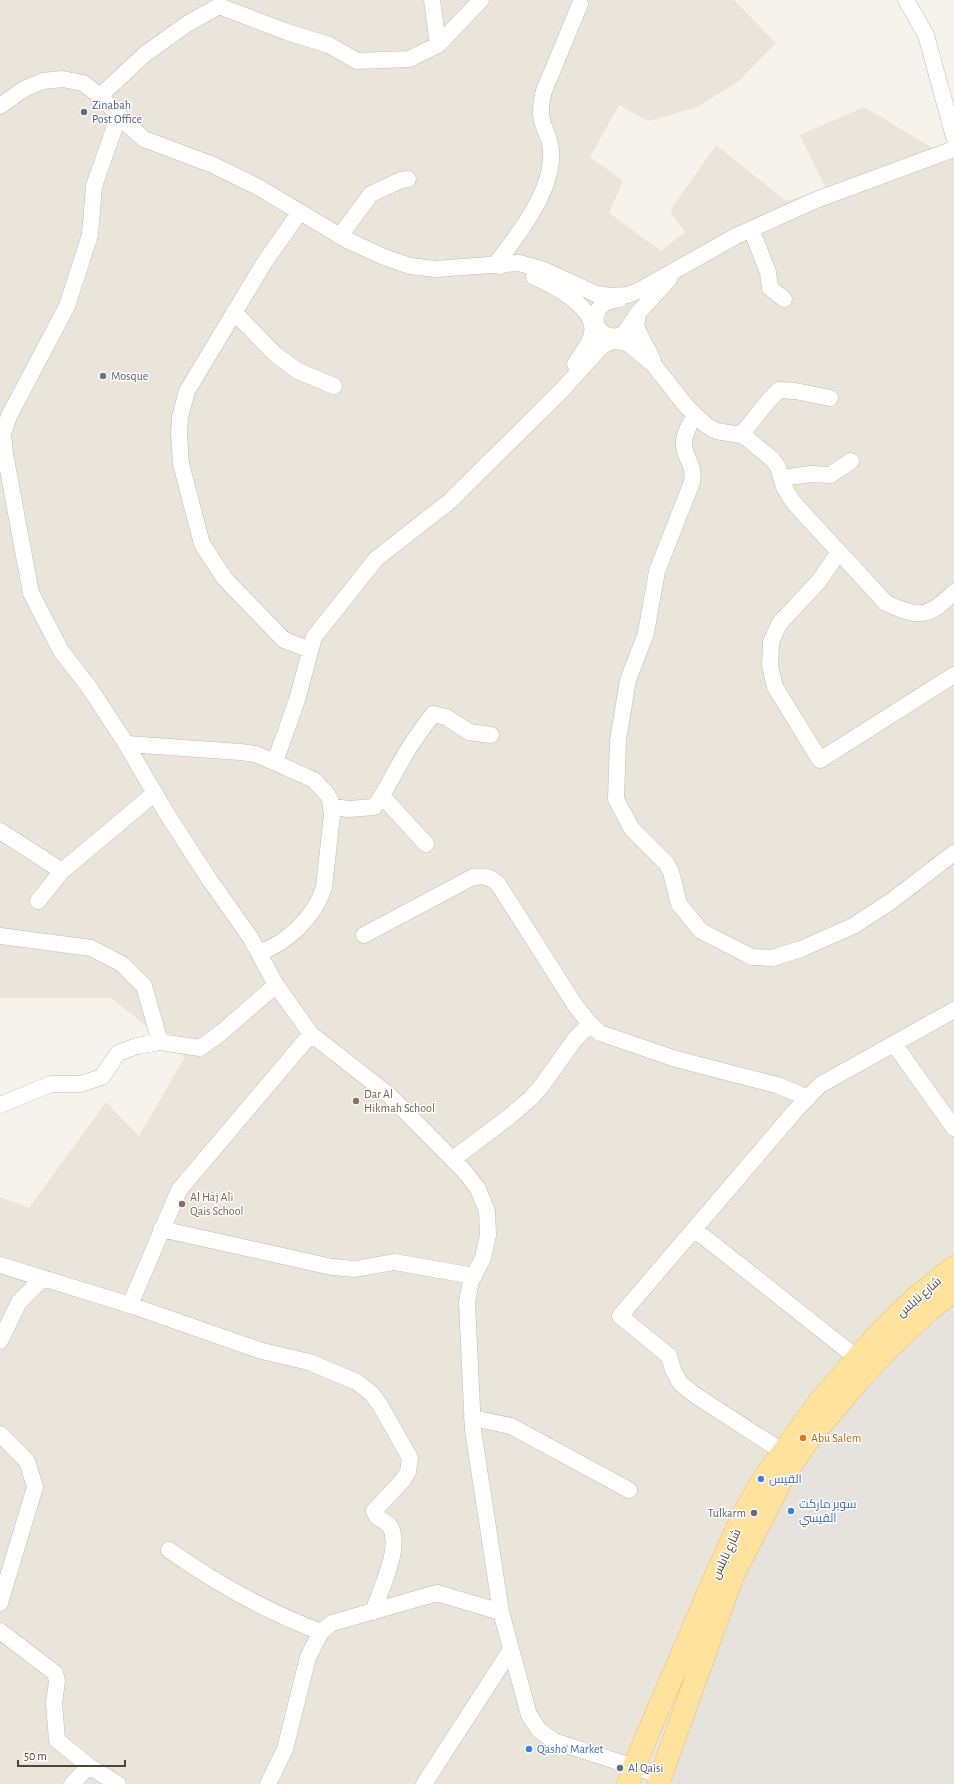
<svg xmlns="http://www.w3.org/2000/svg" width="954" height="1784" viewBox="0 0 954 1784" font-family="'Alegreya Sans',Cairo,sans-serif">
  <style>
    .residential { fill: #eae5da }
    .industrial { fill: #e6e2dd }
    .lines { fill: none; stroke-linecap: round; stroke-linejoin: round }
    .minor-casing { stroke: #c2bbae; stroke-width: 17 }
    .primary-casing { stroke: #e6c16a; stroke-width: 23 }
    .minor { stroke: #fff; stroke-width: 16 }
    .primary { stroke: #ffe39c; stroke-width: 22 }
    .service-dot { fill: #5c6f8a; stroke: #fff; stroke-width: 1.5 }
    .worship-dot { fill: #6b7280; stroke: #fff; stroke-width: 1.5 }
    .education-dot { fill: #8d6e63; stroke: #fff; stroke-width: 1.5 }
    .food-dot { fill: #e8710a; stroke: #fff; stroke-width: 1.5 }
    .shop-dot { fill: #3f7fe0; stroke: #fff; stroke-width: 1.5 }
    .labels { text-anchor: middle; stroke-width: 3; stroke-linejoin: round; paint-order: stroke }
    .service-label { font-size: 12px; fill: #4e5e75; stroke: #fff; text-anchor: start }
    .worship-label { font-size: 12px; fill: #5b616d; stroke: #fff; text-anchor: start }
    .education-label { font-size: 12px; fill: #785e54; stroke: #fff; text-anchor: start }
    .street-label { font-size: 12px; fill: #4b4439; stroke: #fff }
    .food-label { font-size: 12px; fill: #c56008; stroke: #fff; text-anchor: start }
    .shop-label { font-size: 12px; fill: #366cbe; stroke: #fff; text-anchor: start }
  </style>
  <rect width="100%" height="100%" fill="#f6f3ec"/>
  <path class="residential" d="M 0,0 L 734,0 L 776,43 L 738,82 L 695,108 L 648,121 L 619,105 L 590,157 L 623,181 L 609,213 L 661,251 L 685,232 L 670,211 L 716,145 L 786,201 L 826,189 L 800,135 L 864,107 L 943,154 L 954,151 L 954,1294 L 652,1784 L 0,1784 L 0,1197 L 29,1208 L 106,1102 L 139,1136 L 185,1057 L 111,998 L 0,998 Z"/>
  <path class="industrial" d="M 954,1294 L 954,1784 L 652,1784 L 804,1442 Z"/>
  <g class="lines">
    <defs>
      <path id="minor" d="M 906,0 L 926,35 L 954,137
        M 438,45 L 481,0
        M 100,96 L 145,54 L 187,24 L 219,6 L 287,32 L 329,45 L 357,61 L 409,59 L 438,45 L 432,0
        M 0,106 L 24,89 L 43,81 L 62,79 L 83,83 L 100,96 L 126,123 L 144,139 L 213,165 L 258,187 L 347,240 L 384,257 L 410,266 L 435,269 L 519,263 L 544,270 L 596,294 L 610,296 L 628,295 L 642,289 L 736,236 L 816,200 L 954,149
        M 119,115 L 94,186 L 90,235 L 67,306 L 9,416 L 3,434 L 5,454 L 31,593 L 61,651 L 89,687 L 123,739 L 167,814 L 209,879 L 250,937 L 276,985 L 311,1034 L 389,1095 L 465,1172 L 478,1189 L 487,1211 L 488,1235 L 483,1258 L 471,1281 L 467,1302 L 473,1430 L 501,1612 L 529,1715 L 539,1730 L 554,1741 L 662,1776
        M 299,213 L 264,263 L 187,391 L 180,417 L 179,433 L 181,464 L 202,544 L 225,579 L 284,640 L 310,650
        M 751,229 L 768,272 L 770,288 L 784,299
        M 340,236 L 371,194 L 401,180 L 408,179
        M 500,266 L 495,265 C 518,235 554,190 551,151 C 551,141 546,133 543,124 C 539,113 541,102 544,91 L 580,4
        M 534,277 C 552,284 588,304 592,325 C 595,339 582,353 575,364
        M 620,299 C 614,300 606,301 602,305 C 586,320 602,344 624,334 L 638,313 L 669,279
        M 234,312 L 276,355 L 298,371 L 334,386
        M 638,314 L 636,327 L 653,360
        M 695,415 C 690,424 683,435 684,445 C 685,460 695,464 692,482 L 657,571 L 646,633 L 628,680 L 618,740 L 616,799 L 632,829 L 666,863 L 671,872 L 679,904 L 701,931 L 742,952 L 752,957 L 772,958 L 801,949 L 853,926 L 890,902 L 954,853
        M 741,435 L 769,400 L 779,390 L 795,391 L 830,398
        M 782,478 L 811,474 L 830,475 L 851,461
        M 839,552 L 819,581 L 779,624 L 771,642 L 770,666 L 775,687 L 820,760 L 954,675
        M 127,744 L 240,752 L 256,754 L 305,776 L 314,780 L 326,793 L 330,799 L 332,815 L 324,887 C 315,917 288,942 259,953
        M 275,762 L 297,700 L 314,637 L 376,559 L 450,501 L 561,391 L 602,346 L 613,341 L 623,342 L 630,345 L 653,364 L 687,407 L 706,425 L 716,431 L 741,435 L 748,439 L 772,459 L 778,467 L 784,487 L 793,502 L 886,603 C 918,618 929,618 954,592
        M 382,796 L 426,844
        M 332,807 L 349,809 L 374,807 C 384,794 390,781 398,767 C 408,748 420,731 433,714 L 446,717 L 469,732 L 491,735
        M 0,831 L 62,871
        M 38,901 L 62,871 L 155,793
        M 364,935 L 473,877 C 484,876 490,876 498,884 L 575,1005 L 590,1024 L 600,1033 L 676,1059 L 777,1085 L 808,1098
        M 0,936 L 91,948 L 122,964 L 144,986 L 160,1042
        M 894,1044 L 954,1128
        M 0,1105 L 51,1084 L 80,1084 L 102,1077 L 118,1053 L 137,1046 L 160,1042 L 200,1048 L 222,1032 L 276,985
        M 453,1159 L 509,1117 L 531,1098 L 543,1084 L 575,1039 L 590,1024
        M 161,1229 L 332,1267 L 355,1269 L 394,1262 L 474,1276
        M 694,1229 L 857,1358
        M 0,1265 L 130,1305 L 262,1351 L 309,1362 L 357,1382 L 372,1394 L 380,1405 L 410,1458 L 408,1472 L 403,1480 L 374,1511 L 377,1517 C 382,1520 388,1523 391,1528 C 401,1549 380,1591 373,1612
        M 130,1305 L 179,1190 L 311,1034
        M 0,1341 L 19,1302 L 43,1278
        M 472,1418 L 511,1426 L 629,1490
        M 0,1434 L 27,1461 L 35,1487 L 0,1603
        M 783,1452 L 695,1395 L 680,1383 L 673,1370 L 669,1356 L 620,1316 L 795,1111 L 820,1085 L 954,1010
        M 169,1550 C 217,1584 266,1611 321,1632
        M 0,1631 L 55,1673 L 57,1681 L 54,1703 L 57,1740 L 89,1766 L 118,1784
        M 72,1784 L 89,1766
        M 268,1784 L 285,1749 L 308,1657 L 321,1632 L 332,1623 L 437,1593 L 501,1612
        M 424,1784 L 510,1651"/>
      <path id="primary" d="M 628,1784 L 634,1766 L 715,1577 L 745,1511 L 764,1478 L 820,1401 L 870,1343 L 914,1299 L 954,1267
        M 658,1784 L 733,1575 L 784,1476 L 809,1439 L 852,1388 L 887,1350 L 929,1310 L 954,1291"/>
    </defs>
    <use href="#minor" class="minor-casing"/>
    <use href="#primary" class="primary-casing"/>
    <use href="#minor" class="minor"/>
    <use href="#primary" class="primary"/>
  </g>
  <g class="service-dot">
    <circle cx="84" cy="112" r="4"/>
    <circle cx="754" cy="1513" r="4"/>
    <circle cx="620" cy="1768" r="4"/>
  </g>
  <circle class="worship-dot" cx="103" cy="376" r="4"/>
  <g class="education-dot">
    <circle cx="356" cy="1101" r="4"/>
    <circle cx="182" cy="1204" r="4"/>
  </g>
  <circle class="food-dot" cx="803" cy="1438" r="4"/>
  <g class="shop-dot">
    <circle cx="761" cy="1479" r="4"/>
    <circle cx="791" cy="1511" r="4"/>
    <circle cx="529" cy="1749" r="4"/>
  </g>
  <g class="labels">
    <g class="service-label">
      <text x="92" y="109">Zinabah<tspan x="92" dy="14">Post Office</tspan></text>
      <text x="746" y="1517" text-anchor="end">Tulkarm</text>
      <text x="628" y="1772">Al Qaisi</text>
    </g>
    <g class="worship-label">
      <text x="111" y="380">Mosque</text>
    </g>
    <g class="education-label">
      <text x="364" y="1098">Dar Al<tspan x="364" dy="14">Hikmah School</tspan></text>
      <text x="190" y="1201">Al Haj Ali<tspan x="190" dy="14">Qais School</tspan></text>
    </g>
    <g class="street-label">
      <text transform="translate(919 1297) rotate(-41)" y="4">شارع نابلس</text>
      <text transform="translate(726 1554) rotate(-65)" y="4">شارع نابلس</text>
    </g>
    <g class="food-label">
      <text x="811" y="1442">Abu Salem</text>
    </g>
    <g class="shop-label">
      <text x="769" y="1483">القيس</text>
      <text x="799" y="1508">سوبر ماركت<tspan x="799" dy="14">القيسي</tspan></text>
      <text x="537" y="1753">Qasho' Market</text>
    </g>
  </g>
  <path d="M18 1760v6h107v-6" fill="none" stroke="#4b4439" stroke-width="2"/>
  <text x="24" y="1760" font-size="12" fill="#4b4439" stroke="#ffffff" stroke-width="3" paint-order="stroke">50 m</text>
</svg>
